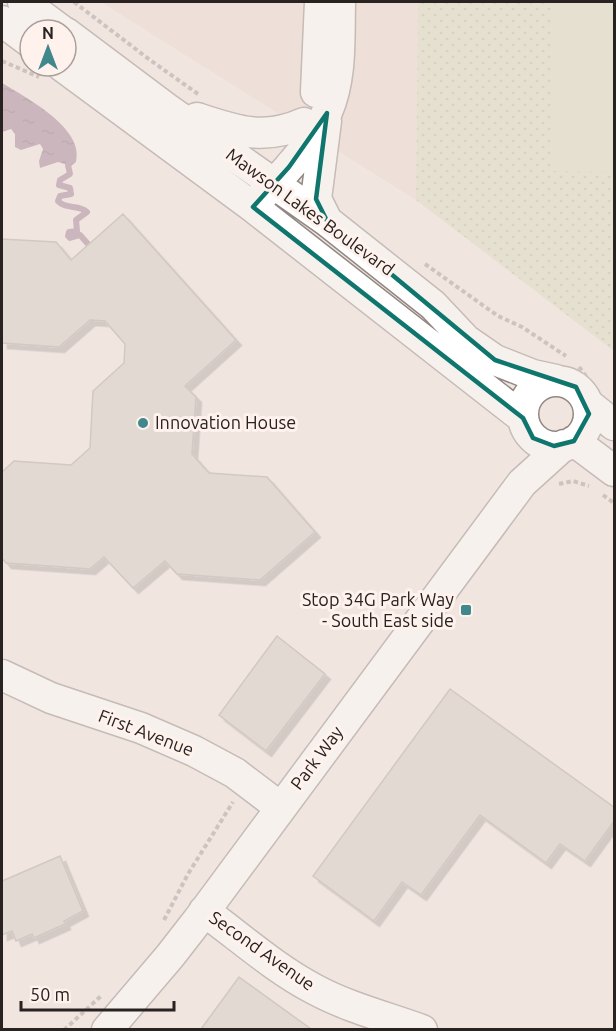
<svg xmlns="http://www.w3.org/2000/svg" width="616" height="1031" viewBox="0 0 616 1031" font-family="Ubuntu,sans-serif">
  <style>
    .built { fill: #ebd7cf }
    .grass { fill: url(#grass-dots) }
    .park { fill: #dad9bd }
    .water { fill: url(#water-ripples) }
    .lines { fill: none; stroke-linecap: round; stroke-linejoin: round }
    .stream { stroke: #a07d93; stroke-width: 6 }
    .building { fill: #d1c9c0; stroke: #ada69d; stroke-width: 1.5; filter: url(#shadow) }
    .minor-casing { stroke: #928782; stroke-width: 33 }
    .path { stroke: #a59c98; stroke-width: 4; stroke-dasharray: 4.5 3; stroke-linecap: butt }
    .minor { stroke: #fff; stroke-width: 30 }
    .marked { fill: none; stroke: #0f766e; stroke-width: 4.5; stroke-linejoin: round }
    .poi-dot { fill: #40888c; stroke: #fff2ed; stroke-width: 2 }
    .labels { text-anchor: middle; stroke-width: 6; stroke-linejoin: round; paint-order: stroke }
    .street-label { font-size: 18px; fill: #282321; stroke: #fff2ed }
    .poi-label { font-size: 18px; fill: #282321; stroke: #fff2ed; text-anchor: start }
  </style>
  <defs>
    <pattern id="grass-dots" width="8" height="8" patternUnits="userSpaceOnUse" patternTransform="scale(1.5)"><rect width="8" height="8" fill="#dad9bd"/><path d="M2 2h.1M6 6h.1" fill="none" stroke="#bbbaa2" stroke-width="1.8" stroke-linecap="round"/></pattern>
    <pattern id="water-ripples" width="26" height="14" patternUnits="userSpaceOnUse" patternTransform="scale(1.5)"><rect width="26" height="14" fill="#a07d93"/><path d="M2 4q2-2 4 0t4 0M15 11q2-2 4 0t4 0" fill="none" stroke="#826678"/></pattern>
    <filter id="shadow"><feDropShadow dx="5.5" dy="5.5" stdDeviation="0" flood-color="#0004"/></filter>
  </defs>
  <rect width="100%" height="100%" fill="#f1e5e0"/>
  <path class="built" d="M 101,2 L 418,2 L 416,200 Z"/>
  <path class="grass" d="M 418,2 L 614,2 L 614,351 L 416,200 Z"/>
  <path class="park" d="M 554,2 L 614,2 L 614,172 L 550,171 Z"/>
  <path class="water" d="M 2,83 C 25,97 85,128 76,162 L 71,166 L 58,162 L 40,168 L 39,161 L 43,149 L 40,144 L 21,150 L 15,147 L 15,134 L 11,129 L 2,132 Z"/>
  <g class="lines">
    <path class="stream" d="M 68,165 L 70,174 L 60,180 L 59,185 L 70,188 L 71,194 L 60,196 L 58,201 C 66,210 79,204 87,212 L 76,220 L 77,231 L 69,232 L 68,236 L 70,238 L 80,235 L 88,244"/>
  </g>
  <path class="building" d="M 123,214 L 236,340 L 185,386 L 196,397 L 192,454 L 209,473 L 267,477 L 315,532 L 260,580 L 177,574 L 165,561 L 133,588 L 104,557 L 90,569 L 6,563 L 2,558 L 2,472 L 14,461 L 71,465 L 90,448 L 93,391 L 124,363 L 125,344 L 105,321 L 90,320 L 59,347 L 2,343 L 2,239 L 56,242 L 71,260 Z
    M 277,636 L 325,674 L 266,751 L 219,715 Z
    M 450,689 L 615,808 L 615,820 L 585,861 L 560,844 L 546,863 L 480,815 L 421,895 L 402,882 L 374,921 L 313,876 Z
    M 60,856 L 83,911 L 64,921 L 65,924 L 34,938 L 32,934 L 16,941 L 12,931 L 2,935 L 2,881 Z
    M 239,977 L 311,1029 L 201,1029 Z"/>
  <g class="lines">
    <defs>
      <path id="minor" d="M 23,2 L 61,30
        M 2,21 L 30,42
        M 66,33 L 166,108 L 327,221 L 433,305 L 466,340 L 495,360 L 533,375 L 556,380
        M 62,66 L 253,207 L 523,418
        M 316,92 L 320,2
        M 197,118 C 236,131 264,141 304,123
        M 326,121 L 316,199 L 327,221
        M 262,196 C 271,185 282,176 290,166 C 304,150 319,131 327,112 C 342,78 339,38 340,2
        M523 414a33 33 0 1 1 66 0a33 33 0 1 1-66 0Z
        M 588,404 L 614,425
        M 574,441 L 614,471
        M 2,675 L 51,698 L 141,728 L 194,751 L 235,773 L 281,808
        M 204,911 C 240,937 274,968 314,989 C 347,1007 386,1017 422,1030
        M 107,1030 L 170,956 L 198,920 L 522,483 L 564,445"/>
    </defs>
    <use href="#minor" class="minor-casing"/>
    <path class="path" d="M 74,2 L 150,60 L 198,94
      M 2,61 L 39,77
      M 425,264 L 498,316 L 522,327 L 566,356
      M 579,367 L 589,380
      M 559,484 L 573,481 L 589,486
      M 603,495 L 614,503
      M 164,920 L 188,874 L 233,802
      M 64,1030 L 101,996"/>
    <use href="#minor" class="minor"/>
  </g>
  <path d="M0 0H616V1031H0ZM 327,113 L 316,199 L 327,221 L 495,360 L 576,387 L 589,414 L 574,441 L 554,446 L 533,438 L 523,418 L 253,207 L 289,167 Z" fill="#f1e5e0" fill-opacity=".55" fill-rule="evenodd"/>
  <path class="marked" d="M 327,113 L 316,199 L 327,221 L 495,360 L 576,387 L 589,414 L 574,441 L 554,446 L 533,438 L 523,418 L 253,207 L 289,167 Z"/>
  <g class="poi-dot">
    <circle cx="143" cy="423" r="6"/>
    <rect x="460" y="604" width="12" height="12" rx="3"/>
  </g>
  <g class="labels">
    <g class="street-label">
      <text transform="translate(310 212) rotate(36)" y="6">Mawson Lakes Boulevard</text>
      <text transform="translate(146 733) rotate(21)" y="6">First Avenue</text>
      <text transform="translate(317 758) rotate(-53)" y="6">Park Way</text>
      <text transform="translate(262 951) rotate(35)" y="6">Second Avenue</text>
    </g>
    <g class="poi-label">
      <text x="155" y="429">Innovation House</text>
      <text x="454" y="606" text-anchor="end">Stop 34G Park Way<tspan x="454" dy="21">- South East side</tspan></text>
    </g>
  </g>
  <rect width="616" height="1031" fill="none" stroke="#282321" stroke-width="6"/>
  <g transform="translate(48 48)"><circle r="28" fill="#fff2ed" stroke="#a99f9b" stroke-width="1.5"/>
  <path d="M0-4.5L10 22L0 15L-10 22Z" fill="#40888c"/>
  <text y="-9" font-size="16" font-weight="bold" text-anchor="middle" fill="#282321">N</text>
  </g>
  <path d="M21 1001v9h153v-9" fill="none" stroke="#282321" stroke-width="3"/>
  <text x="30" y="1001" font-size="18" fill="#282321" stroke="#fff2ed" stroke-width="4.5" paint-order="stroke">50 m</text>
</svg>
